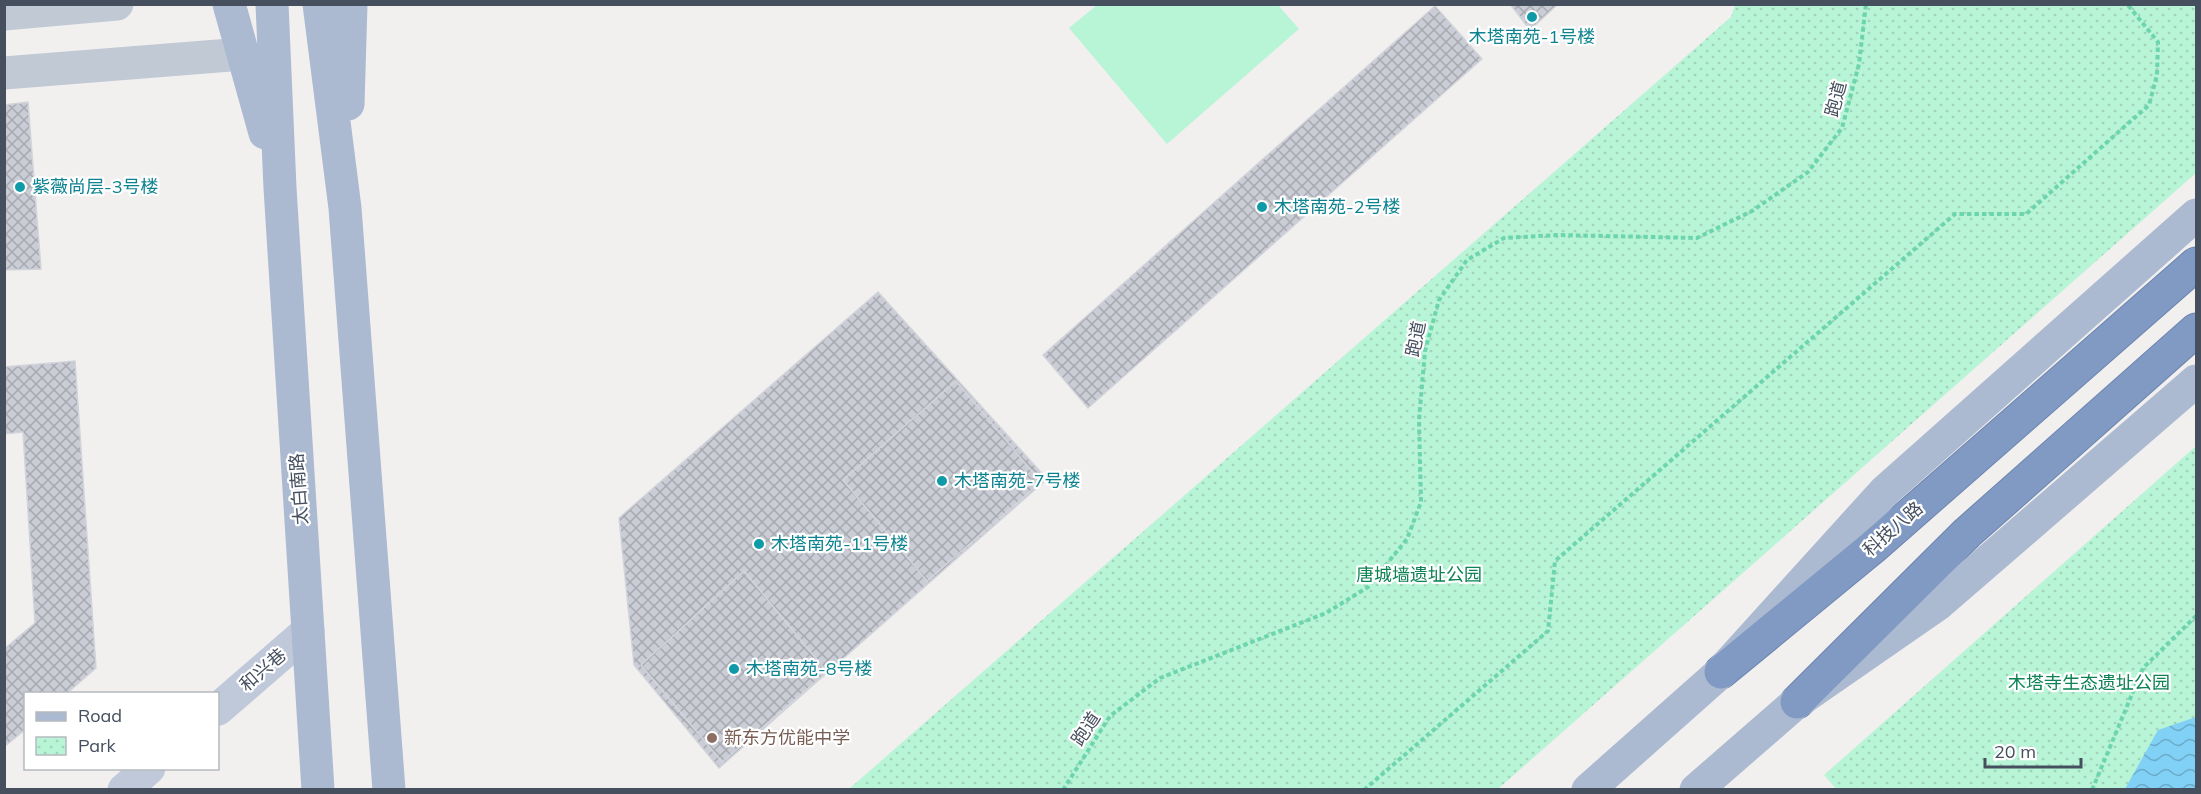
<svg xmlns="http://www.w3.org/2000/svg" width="2201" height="794" viewBox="0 0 2201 794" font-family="Mulish,'Noto Sans SC',sans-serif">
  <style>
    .green { fill: #b8f4d6 }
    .park { fill: url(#park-dots) }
    .water { fill: url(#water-waves) }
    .building { fill: url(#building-cross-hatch); stroke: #d2d4db; stroke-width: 1.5; fill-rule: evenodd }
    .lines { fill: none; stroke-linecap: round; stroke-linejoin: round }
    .highway-casing { stroke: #6c85af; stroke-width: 35 }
    .path { stroke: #6dd5ad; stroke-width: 4; stroke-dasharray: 4.5 3; stroke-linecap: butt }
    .street { stroke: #c1c9d5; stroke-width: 33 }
    .secondary { stroke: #bfc9da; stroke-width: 33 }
    .primary { stroke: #abbad1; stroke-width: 33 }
    .highway { stroke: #819ac3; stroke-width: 33 }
    .culture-dot { fill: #0f9aa8; stroke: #fff; stroke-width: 2 }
    .education-dot { fill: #8d6e63; stroke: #fff; stroke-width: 2 }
    .labels { text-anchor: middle; stroke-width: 4.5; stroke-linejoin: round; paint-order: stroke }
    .culture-label { font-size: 18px; fill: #0d838f; stroke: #fff; text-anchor: start }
    .street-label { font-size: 18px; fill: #454f5e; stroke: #fff }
    .park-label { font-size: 18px; fill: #0d8254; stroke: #fff }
    .education-label { font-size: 18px; fill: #785e54; stroke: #fff; text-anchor: start }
  </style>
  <defs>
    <pattern id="park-dots" width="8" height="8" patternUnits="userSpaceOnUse" patternTransform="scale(1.5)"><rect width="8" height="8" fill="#b8f4d6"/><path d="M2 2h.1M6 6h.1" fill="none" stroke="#a0d3ba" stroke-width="1.8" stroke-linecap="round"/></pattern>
    <pattern id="water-waves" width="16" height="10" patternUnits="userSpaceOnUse" patternTransform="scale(1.5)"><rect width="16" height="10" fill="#81d0f5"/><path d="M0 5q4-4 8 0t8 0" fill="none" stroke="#6babca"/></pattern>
    <pattern id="building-cross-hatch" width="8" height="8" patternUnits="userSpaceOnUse" patternTransform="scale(1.5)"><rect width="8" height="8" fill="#cacdd5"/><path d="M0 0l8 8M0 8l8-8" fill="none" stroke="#a6a9b0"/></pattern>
  </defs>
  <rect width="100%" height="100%" fill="#f2efef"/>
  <path class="green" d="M 1278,5 L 1299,29 L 1167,144 L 1069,28 L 1097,5 Z"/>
  <path class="park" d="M 1735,5 L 2196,5 L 2196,173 L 1498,789 L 849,789 L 1731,17 Z
    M 2196,446 L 2196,789 L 1837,790 L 1824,775 Z"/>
  <path class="water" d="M 2196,712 L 2196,789 L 2125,789 L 2158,730 L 2196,717 Z"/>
  <path class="building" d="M 1510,4 L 1558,4 L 1530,30 Z
    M 1435,6 L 1482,59 L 1088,408 L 1043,355 Z
    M 28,102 L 41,269 L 4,270 L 4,105 Z
    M 878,292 L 1047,479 L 719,768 L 634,665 L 619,518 ZM 956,381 L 1041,482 L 927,581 L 843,480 ZM 744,571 L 827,672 L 722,762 L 641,665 Z
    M 75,361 L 96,668 L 66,694 L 26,694 L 26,729 L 4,747 L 4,649 L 35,623 L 23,432 L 4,434 L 4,367 Z
    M 956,381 L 1041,482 L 927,581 L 843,480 Z
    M 744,571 L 827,672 L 722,762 L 641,665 Z"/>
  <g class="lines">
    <defs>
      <path id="highway" d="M 1721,672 L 1873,547 L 2196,264
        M 1797,702 L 1967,533 L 2196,330"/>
    </defs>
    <use href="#highway" class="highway-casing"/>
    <path class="path" d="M 1063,790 L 1110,716 L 1160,678 L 1326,613 L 1368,587 L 1407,539 L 1421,502 L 1419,420 L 1425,351 L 1439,300 L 1467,260 L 1504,238 L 1558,235 L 1697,238 L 1752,211 L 1808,172 L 1842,128 L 1859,64 L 1866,4
      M 1364,790 L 1548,631 L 1555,561 L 1955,214 L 2026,214 L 2149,105 L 2157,75 L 2158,42 L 2127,4
      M 2092,790 L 2143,668 L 2196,616"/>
    <path class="street" d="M 4,14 L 117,4
      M 4,73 L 243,54"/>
    <path class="secondary" d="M 218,709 L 308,631
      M 124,790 L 149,768"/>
    <path class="primary" d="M 229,4 L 265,133
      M 272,4 L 280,188 L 318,790
      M 319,4 L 345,208 L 389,790
      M 348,104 L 351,4
      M 1588,790 L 1721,672 L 1885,491 L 2196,215
      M 1696,790 L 1797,702 L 1937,605 L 2196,381"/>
    <use href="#highway" class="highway"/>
  </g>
  <g class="culture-dot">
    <circle cx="1532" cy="17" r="6"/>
    <circle cx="20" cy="187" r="6"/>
    <circle cx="1262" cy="207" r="6"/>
    <circle cx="942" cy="481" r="6"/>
    <circle cx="759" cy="544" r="6"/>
    <circle cx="734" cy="669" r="6"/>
  </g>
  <circle class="education-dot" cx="712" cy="738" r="6"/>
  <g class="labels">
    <g class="culture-label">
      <text x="1532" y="43" text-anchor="middle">木塔南苑-1号楼</text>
      <text x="32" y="193">紫薇尚层-3号楼</text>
      <text x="1274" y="213">木塔南苑-2号楼</text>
      <text x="954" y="487">木塔南苑-7号楼</text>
      <text x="771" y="550">木塔南苑-11号楼</text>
      <text x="746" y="675">木塔南苑-8号楼</text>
    </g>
    <g class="street-label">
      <text transform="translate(1836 99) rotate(-75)" y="6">跑道</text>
      <text transform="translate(1416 339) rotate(-78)" y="6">跑道</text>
      <text transform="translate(299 489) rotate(-94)" y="6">太白南路</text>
      <text transform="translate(1893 529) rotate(-41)" y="6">科技八路</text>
      <text transform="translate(263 670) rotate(-41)" y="6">和兴巷</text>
      <text transform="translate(1086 729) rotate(-56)" y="6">跑道</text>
    </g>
    <g class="park-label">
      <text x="1419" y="581">唐城墙遗址公园</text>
      <text x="2089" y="689">木塔寺生态遗址公园</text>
    </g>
    <g class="education-label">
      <text x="724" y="744">新东方优能中学</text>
    </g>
  </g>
  <rect width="2201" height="794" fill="none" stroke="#454f5e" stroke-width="12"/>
  <rect x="24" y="692" width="195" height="78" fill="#ffffff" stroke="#b5b9bf" stroke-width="1.5"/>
  <rect x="36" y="712" width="30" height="9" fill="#abbad1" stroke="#b5b9bf" stroke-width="1.5"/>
  <text x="78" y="722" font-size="18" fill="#454f5e">Road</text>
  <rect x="36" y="737" width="30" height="18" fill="url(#park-dots)" stroke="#b5b9bf" stroke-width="1.5"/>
  <text x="78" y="752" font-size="18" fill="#454f5e">Park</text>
  <path d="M1985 758v9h96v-9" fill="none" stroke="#454f5e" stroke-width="3"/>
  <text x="1994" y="758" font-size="18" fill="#454f5e" stroke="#ffffff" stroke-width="4.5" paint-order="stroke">20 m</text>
</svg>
